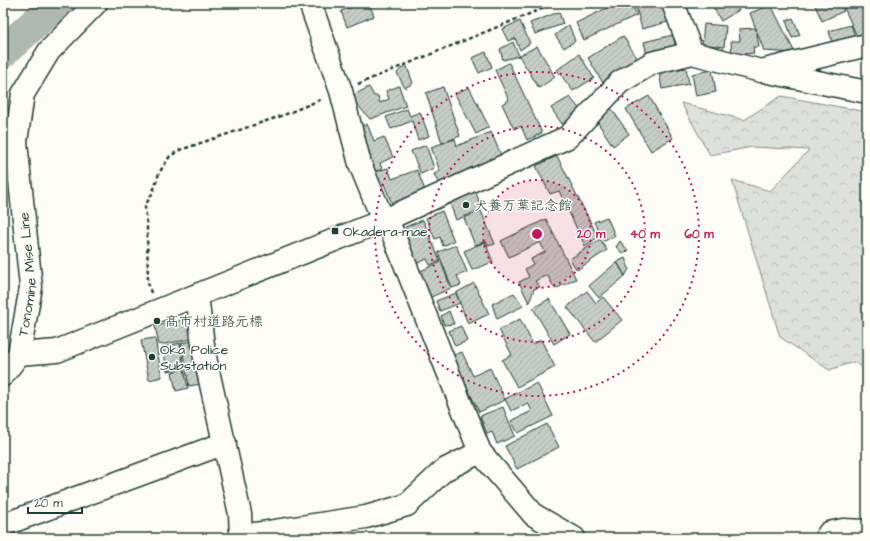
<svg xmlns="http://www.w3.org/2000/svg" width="870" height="541" viewBox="0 0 870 541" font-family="'Architects Daughter','Klee One',sans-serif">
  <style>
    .forest { fill: url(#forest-crowns); stroke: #7e8e88 }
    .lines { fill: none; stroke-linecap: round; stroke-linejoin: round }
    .river { stroke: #aeb8b1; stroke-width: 32 }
    .building { fill: url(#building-hatch); stroke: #1f3d34 }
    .minor-casing { stroke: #1f3d34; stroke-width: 25 }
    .major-casing { stroke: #1f3d34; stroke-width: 25 }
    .path { stroke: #1f3d34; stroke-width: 2.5; stroke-dasharray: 4 3; stroke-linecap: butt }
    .minor { stroke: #fdfcf7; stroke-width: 22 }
    .major { stroke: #fdfcf7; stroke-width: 22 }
    .ring { fill: none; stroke: #c2185b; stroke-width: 2; stroke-dasharray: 2 4 }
    .poi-dot { fill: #1f3d34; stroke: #fdfcf7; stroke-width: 1.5 }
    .labels { text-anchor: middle; stroke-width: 3; stroke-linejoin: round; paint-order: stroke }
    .poi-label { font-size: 14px; fill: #1f3d34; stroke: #fdfcf7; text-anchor: start }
    .street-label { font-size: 14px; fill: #1f3d34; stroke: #fdfcf7 }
    .centre { fill: #c2185b; stroke: #fdfcf7; stroke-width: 2 }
    .ring-label { font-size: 12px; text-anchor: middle; font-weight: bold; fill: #c2185b; stroke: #fdfcf7; stroke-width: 3; stroke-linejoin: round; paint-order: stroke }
  </style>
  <defs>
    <pattern id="forest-crowns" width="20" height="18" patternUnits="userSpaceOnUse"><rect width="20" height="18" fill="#dde0db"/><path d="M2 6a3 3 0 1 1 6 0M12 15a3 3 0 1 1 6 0" fill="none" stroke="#bdc1bd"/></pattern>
    <pattern id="building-hatch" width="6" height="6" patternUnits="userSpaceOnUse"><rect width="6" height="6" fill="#c6cdc7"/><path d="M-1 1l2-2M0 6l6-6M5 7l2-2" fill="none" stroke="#aab1ac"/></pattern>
  </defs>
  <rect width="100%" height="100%" fill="#fdfcf7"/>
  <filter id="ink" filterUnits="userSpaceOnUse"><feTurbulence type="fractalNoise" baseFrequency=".025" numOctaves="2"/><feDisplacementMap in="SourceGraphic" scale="8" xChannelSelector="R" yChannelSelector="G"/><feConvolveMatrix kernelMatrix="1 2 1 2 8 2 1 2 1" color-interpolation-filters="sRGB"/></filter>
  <g filter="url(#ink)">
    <path class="forest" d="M 781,96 L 867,112 L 867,370 L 854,362 L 829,370 L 780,337 L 732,180 L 770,191 L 809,150 L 752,147 L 710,155 L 681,103 L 744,120 Z"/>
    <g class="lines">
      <path class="river" d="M 3,52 L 57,3"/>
    </g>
    <path class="building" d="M 336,3 L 346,3 L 337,7 Z
      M 362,3 L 369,3 L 374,16 L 347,27 L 341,11 Z
      M 617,3 L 631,3 L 637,15 L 584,40 L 576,23 Z
      M 635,3 L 666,3 L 671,21 L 642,29 Z
      M 711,3 L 735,3 L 739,10 L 721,21 Z
      M 814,3 L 841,3 L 844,11 L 822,21 Z
      M 842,3 L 859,3 L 867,22 L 867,37 L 859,41 Z
      M 771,5 L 795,53 L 764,51 L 750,13 Z
      M 559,12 L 563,24 L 535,34 L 530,23 Z
      M 793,18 L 800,35 L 792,38 L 786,21 Z
      M 520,21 L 530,43 L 520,50 L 515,38 L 508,41 L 502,29 Z
      M 704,24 L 726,26 L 724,47 L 702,44 Z
      M 569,25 L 575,41 L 564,48 L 555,35 Z
      M 851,25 L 856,39 L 833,45 L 829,31 Z
      M 756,28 L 759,47 L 753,47 L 754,53 L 732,55 L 731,41 L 740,41 L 739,29 Z
      M 673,35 L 676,49 L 647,55 L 644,42 Z
      M 623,36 L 639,61 L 603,83 L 588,58 Z
      M 513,42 L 519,56 L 503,60 L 500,49 Z
      M 537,46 L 555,77 L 539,88 L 519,56 Z
      M 486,52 L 492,67 L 479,73 L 472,58 Z
      M 579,54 L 594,78 L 573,91 L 557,70 Z
      M 509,63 L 542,133 L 527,140 L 521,126 L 514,129 L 502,104 L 509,100 L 495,70 Z
      M 406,64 L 413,83 L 405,88 L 397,73 Z
      M 686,68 L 689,84 L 662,89 L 659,72 Z
      M 712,70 L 716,92 L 696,96 L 692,74 Z
      M 399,86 L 406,106 L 370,119 L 350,97 L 369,87 L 374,96 L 378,96 L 380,103 L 389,99 L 386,91 Z
      M 443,87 L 460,136 L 442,143 L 426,93 Z
      M 469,87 L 489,127 L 476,134 L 455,94 Z
      M 649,96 L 673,138 L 651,151 L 626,109 Z
      M 570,97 L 581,111 L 562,124 L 551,108 Z
      M 611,108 L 629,134 L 613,146 L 596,120 Z
      M 407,109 L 410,116 L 420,112 L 429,136 L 418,140 L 412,121 L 391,129 L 386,117 Z
      M 367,124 L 374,141 L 384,137 L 393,157 L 380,163 L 382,169 L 374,172 L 356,129 Z
      M 491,132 L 504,162 L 441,189 L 434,174 L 440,171 L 431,147 L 455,139 L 457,146 Z
      M 426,145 L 434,168 L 421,174 L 411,151 Z
      M 557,156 L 598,237 L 585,246 L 559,191 L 550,194 L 536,166 Z
      M 388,168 L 392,179 L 417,170 L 428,198 L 395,211 L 384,184 L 378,186 L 374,172 Z
      M 475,190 L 482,209 L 456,220 L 449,201 Z
      M 442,211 L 454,241 L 443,246 L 440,237 L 435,239 L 426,218 Z
      M 481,211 L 495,244 L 488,246 L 486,241 L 475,245 L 464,218 Z
      M 607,217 L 615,236 L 604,241 L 594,222 Z
      M 546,219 L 576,279 L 555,289 L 547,275 L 535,281 L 540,287 L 534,289 L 529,303 L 519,282 L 529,277 L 525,269 L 533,264 L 531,259 L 545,252 L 540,242 L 509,257 L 501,241 Z
      M 423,220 L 440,261 L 430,265 L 427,259 L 415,264 L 402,232 L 407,230 L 405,227 Z
      M 600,239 L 607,250 L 577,270 L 570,259 Z
      M 620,241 L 628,251 L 622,253 L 616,247 Z
      M 485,242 L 493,262 L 472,270 L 464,251 Z
      M 456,245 L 467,272 L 457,276 L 461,285 L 452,288 L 438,252 Z
      M 625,258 L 629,269 L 625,276 L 617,262 Z
      M 441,262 L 451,288 L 429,298 L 418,272 Z
      M 617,262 L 625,276 L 599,298 L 589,286 Z
      M 474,283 L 489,314 L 468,324 L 456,293 Z
      M 587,291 L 596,303 L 603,297 L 622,320 L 595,342 L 567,307 Z
      M 456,293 L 460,303 L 440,311 L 436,301 Z
      M 514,293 L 523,306 L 497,319 L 492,304 Z
      M 549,299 L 570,334 L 554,344 L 533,308 Z
      M 449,311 L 454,324 L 444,325 L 441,316 Z
      M 188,319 L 192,339 L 159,345 L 155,326 Z
      M 520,319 L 533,344 L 541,340 L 555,367 L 517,387 L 502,360 L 512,355 L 499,330 Z
      M 461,326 L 467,341 L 455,346 L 449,331 Z
      M 155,338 L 162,377 L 149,380 L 141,340 Z
      M 193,341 L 201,384 L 189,386 L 181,343 Z
      M 180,343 L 184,368 L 167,371 L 163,347 Z
      M 462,352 L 473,376 L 490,368 L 505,400 L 479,412 L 452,356 Z
      M 184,369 L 188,388 L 176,391 L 172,372 Z
      M 537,383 L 553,416 L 518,433 L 511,421 L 532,411 L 528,403 L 511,411 L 505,399 Z
      M 503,407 L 515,436 L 497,444 L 492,432 L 487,434 L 480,416 Z
      M 547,424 L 559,447 L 517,469 L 505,446 Z"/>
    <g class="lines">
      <defs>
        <path id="minor" d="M 310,3 L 341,91 L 360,164 L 383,220
          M 673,3 L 692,53
          M 768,72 L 867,92
          M 387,219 L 480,452 L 534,515 L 574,538
          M 197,295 L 204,353 L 240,514 L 241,538
          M 19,354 L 57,351 L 387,219 L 568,137 L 620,82 L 652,63 L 692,53 L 761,71 L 867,45
          M 3,525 L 225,443
          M 241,536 L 366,517 L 407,505 L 444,470 L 480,452
          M 826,538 L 829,533 L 843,530 L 867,531"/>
        <g id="major">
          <path id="s1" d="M 3,375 L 19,354 L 31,287 L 16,142 L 23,94 L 49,51 L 96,3"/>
        </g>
      </defs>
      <use href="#minor" class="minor-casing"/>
      <use href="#major" class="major-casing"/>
      <path class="path" d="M 358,84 L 556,3
        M 151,293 L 148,283 L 147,228 L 145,206 L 153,192 L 159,173 L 170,156 L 180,150 L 284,115 L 322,99"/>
      <use href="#minor" class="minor"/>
      <use href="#major" class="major"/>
    </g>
  </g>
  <circle cx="537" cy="234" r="54" fill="#c2185b" fill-opacity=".12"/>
  <g class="ring">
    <circle cx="537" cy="234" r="54"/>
    <circle cx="537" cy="234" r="108"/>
    <circle cx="537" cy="234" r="162"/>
  </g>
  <g class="poi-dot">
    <circle cx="466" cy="205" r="4"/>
    <rect x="331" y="227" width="8" height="8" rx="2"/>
    <circle cx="157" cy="321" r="4"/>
    <circle cx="152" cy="357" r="4"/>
  </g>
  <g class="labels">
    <g class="poi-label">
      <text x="474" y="210">犬養万葉記念館</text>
      <text x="343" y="236">Okadera-mae</text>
      <text x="165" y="326">髙市村道路元標</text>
      <text x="160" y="354">Oka Police<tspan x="160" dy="16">Substation</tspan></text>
    </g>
    <g class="street-label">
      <text dy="5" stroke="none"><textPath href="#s1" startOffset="107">Tonomine Mise Line</textPath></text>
    </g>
  </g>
  <circle cx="537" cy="234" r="6" class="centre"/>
  <g class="ring-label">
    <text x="591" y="238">20 m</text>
    <text x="645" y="238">40 m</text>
    <text x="699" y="238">60 m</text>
  </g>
  <rect width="870" height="541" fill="none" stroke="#fdfcf7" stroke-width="16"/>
  <rect x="8" y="8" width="854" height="525" fill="none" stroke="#1f3d34" stroke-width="1.5" filter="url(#ink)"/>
  <path d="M28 507v6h54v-6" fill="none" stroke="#1f3d34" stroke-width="2"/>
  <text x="34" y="507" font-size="12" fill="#1f3d34" stroke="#fdfcf7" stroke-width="3" paint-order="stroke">20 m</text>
</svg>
